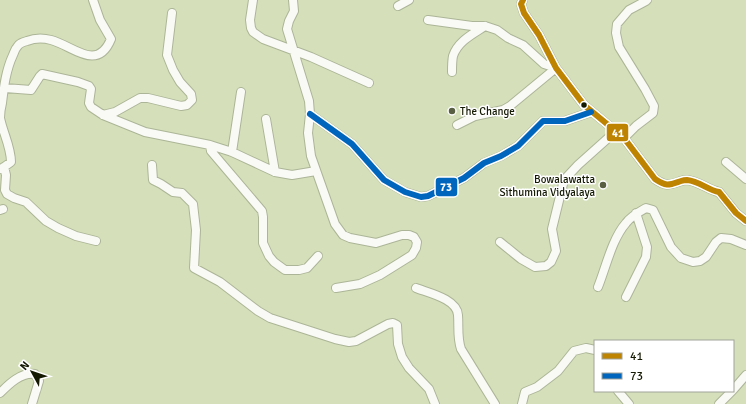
<svg xmlns="http://www.w3.org/2000/svg" width="746" height="404" viewBox="0 0 746 404" font-family="Signika,sans-serif">
  <style>
    .lines { fill: none; stroke-linecap: round; stroke-linejoin: round }
    .minor-casing { stroke: #acb597; stroke-width: 10 }
    .minor { stroke: #f9faf5; stroke-width: 8 }
    .bus-1-casing { stroke: #fff; stroke-width: 9 }
    .bus-2-casing { stroke: #fff; stroke-width: 9 }
    .bus-1 { stroke: #be8300; stroke-width: 6 }
    .bus-2 { stroke: #0065bd; stroke-width: 6 }
    .bus-dot { fill: #141901; stroke: #fff; stroke-width: 1.5 }
    .poi-dot { fill: #585f42; stroke: #fff; stroke-width: 1.5 }
    .labels { text-anchor: middle; stroke-width: 3; stroke-linejoin: round; paint-order: stroke }
    .poi-label { font-size: 11px; fill: #141901; stroke: #fff; text-anchor: start }
    .line-badge { stroke: #fff; stroke-width: 1.5 }
    .badge-label { font-size: 11px; text-anchor: middle; font-weight: bold; fill: #fff }
  </style>
  <rect width="100%" height="100%" fill="#d5e0ba"/>
  <g class="lines">
    <defs>
      <path id="minor" d="M 253,0 L 250,20 L 251,28 L 253,32 L 263,39 L 311,57 L 369,83
        M 293,0 L 294,11 L 289,21 L 287,29 L 309,101 L 310,114 L 308,133 L 311,156 L 335,224 L 343,235 L 350,238 L 376,243 L 402,235 L 409,235 L 414,237 L 417,242 L 416,248 L 412,255 L 380,275 L 360,284 L 336,288
        M 523,0 L 521,4 L 524,13 L 539,35 L 556,68 L 584,105 L 624,138 L 655,179 C 667,187 669,185 681,181 C 684,180 685,180 687,180 C 699,181 708,190 719,192 L 736,213 L 746,221
        M 398,6 L 409,0
        M 428,20 L 472,26 L 485,26 L 497,30 L 508,38 L 523,45 L 544,64 L 556,68
        M 452,72 C 452,67 452,61 453,56 C 458,41 473,34 485,26
        M 5,88 L 31,90 L 40,76 L 42,74 L 78,82 L 89,86 L 91,89 L 89,103 L 91,107 L 103,115 L 145,132 L 210,145 L 232,152 L 275,172 L 292,175 L 316,171
        M 310,114 L 352,144 L 384,180 L 405,192 L 421,197 L 428,196 L 464,178 L 484,163 L 501,156 L 518,146 L 543,121 L 565,121 L 591,112
        M 103,115 L 115,112 L 140,98 L 148,98 L 181,106 L 187,105 L 192,100 L 191,94 L 180,82 L 173,70 L 167,55 L 172,13
        M 266,119 L 275,172
        M 457,125 L 475,116 L 503,110 L 510,106 L 556,68
        M 624,138 L 636,126 L 653,113 L 654,106 L 645,89 L 619,47 L 616,33 L 617,24 L 629,10 L 646,1 L 647,0
        M 210,145 L 211,151 L 262,211 L 263,217 L 263,243 L 269,256 L 274,262 L 285,270 L 299,270 L 307,268 L 318,256
        M 232,152 L 241,92
        M 726,162 L 746,179
        M 152,165 L 153,180 L 161,184 L 173,192 L 182,193 L 193,204 L 196,230 L 194,268 L 220,282 L 258,311 L 270,318 L 335,339 L 349,342 L 356,341 L 388,324 L 393,323 L 397,325 L 398,344 L 402,357 L 409,368 L 429,389 L 435,404
        M 4,167 L 6,175 L 5,190 L 7,194 L 14,198 L 26,202 L 46,221 L 58,228 L 76,236 L 96,241
        M 0,169 L 4,167 L 11,162 C 11,147 3,133 0,118 C 0,113 1,107 2,103 C 4,86 6,70 13,55 C 14,53 15,49 17,47 C 19,43 23,42 27,41 C 35,38 43,38 51,40 C 72,45 97,73 111,39 L 100,20 L 93,0
        M 0,210 L 3,209
        M 500,242 L 521,259 L 535,267 L 546,266 L 551,262 L 556,251 L 552,229 L 564,180 L 578,165 L 616,131
        M 598,287 C 606,267 612,239 626,223 C 631,216 639,212 646,208 L 653,210 L 671,247 L 681,258 L 693,262 L 700,261 L 706,257 L 716,242 L 721,238 L 731,239 L 746,245
        M 416,288 C 429,293 457,299 458,315 C 459,328 457,337 461,349 L 495,404
        M 626,297 L 646,257 L 647,247 L 636,213
        M 733,390 L 746,375
        M 618,391 L 629,404
        M 0,393 C 9,384 21,372 35,374 L 39,381 L 32,404
        M 522,404 L 525,392 L 537,387 L 558,371 L 574,351 L 586,348 L 595,350
        M 719,404 L 732,391"/>
    </defs>
    <use href="#minor" class="minor-casing"/>
    <use href="#minor" class="minor"/>
    <defs>
      <path id="bus-1" d="M 523,0 L 521,4 L 524,13 L 539,35 L 556,68 L 584,105 L 624,138 L 655,179 C 667,187 669,185 681,181 C 684,180 685,180 687,180 C 699,181 708,190 719,192 L 736,213 L 746,221"/>
      <path id="bus-2" d="M 310,114 L 352,144 L 384,180 L 405,192 L 421,197 L 428,196 L 464,178 L 484,163 L 501,156 L 518,146 L 543,121 L 565,121 L 591,112"/>
    </defs>
    <use href="#bus-1" class="bus-1-casing"/>
    <use href="#bus-2" class="bus-2-casing"/>
    <use href="#bus-1" class="bus-1"/>
    <use href="#bus-2" class="bus-2"/>
  </g>
  <circle class="bus-dot" cx="584" cy="105" r="3.5"/>
  <g class="poi-dot">
    <circle cx="452" cy="111" r="4"/>
    <circle cx="603" cy="185" r="4"/>
  </g>
  <g class="labels">
    <g class="poi-label">
      <text x="460" y="115">The Change</text>
      <text x="595" y="183" text-anchor="end">Bowalawatta<tspan x="595" dy="13">Sithumina Vidyalaya</tspan></text>
    </g>
  </g>
  <g class="line-badge">
    <rect x="606" y="123" width="23" height="19" rx="4" fill="#be8300"/>
    <rect x="435" y="177" width="23" height="20" rx="4" fill="#0065bd"/>
  </g>
  <g class="badge-label">
    <text x="618" y="137">41</text>
    <text x="446" y="191">73</text>
  </g>
  <rect x="594" y="340" width="140" height="52" fill="#ffffff" stroke="#a1a399"/>
  <rect x="602" y="353" width="20" height="6" fill="#be8300" stroke="#a1a399"/>
  <text x="630" y="360" font-size="12" fill="#141901">41</text>
  <rect x="602" y="373" width="20" height="6" fill="#0065bd" stroke="#a1a399"/>
  <text x="630" y="380" font-size="12" fill="#141901">73</text>
  <g transform="translate(32 372) rotate(310)" stroke="#ffffff" stroke-width="3" paint-order="stroke">
  <path d="M0-3L7 15L0 10L-7 15Z" fill="#141901"/>
  <text y="-6" font-size="11" font-weight="bold" text-anchor="middle" fill="#141901">N</text>
  </g>
</svg>
